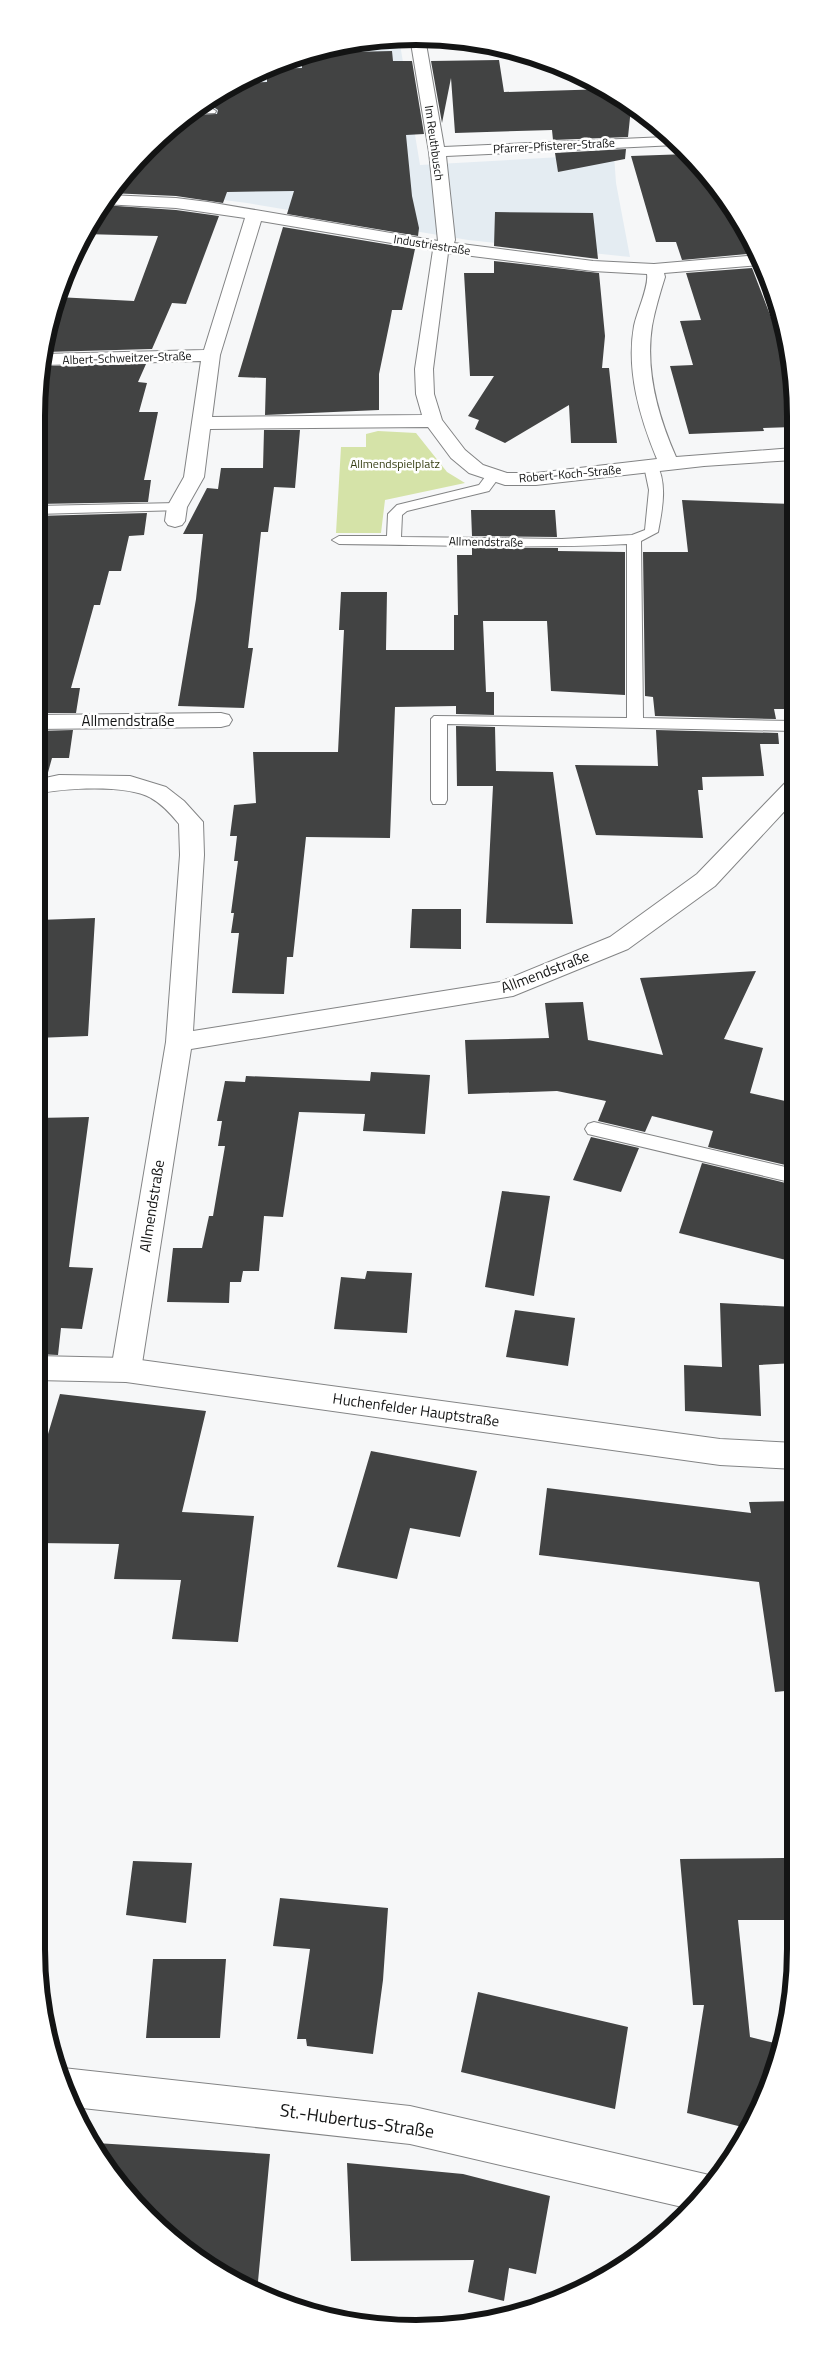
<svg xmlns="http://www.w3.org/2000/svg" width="832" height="2365" viewBox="0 0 832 2365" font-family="'Titillium Web',sans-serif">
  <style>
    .built { fill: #e4ecf2 }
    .green { fill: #d5e3a8 }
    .building { fill: #424343 }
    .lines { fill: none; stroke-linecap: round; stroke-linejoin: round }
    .lane-casing { stroke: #838485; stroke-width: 2 }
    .street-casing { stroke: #838485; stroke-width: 2 }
    .secondary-casing { stroke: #838485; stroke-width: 2 }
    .lane { fill: #fff; fill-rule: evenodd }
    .street { fill: #fff; fill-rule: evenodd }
    .secondary { fill: #fff; fill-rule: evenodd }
    .labels { text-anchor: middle; stroke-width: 5; stroke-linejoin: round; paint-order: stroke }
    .far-street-label { font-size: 12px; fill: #131414; stroke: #fff }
    .far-park-label { font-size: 12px; fill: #373f15; stroke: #fff }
    .street-label { font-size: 15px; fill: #131414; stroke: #fff }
    .near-street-label { font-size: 18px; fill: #131414; stroke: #fff }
    .rim { fill: none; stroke: #131414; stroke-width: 6 }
  </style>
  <rect width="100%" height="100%" fill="#f6f7f8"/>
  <path class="built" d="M 399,38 L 420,165 L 614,154 L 616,183 L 630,257 L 468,240 L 247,203 L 185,195 L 110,193 L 165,131 L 226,87 L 294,56 L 366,40 Z"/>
  <path class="green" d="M 378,431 L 416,433 L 447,472 L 465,483 L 385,500 L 381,533 L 336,533 L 341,447 L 366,447 L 366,434 Z"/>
  <path class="building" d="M 392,51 L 393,61 L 412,61 L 424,134 L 406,135 L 412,196 L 419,228 L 418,236 L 287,214 L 294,191 L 227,192 L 223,203 L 176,196 L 110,193 L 115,185 L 165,131 L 187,115 L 217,114 L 218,110 L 212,106 L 198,107 L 226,87 L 236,83 L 267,82 L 267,69 L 302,68 L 302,55 L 310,53 Z
    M 499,60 L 504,92 L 608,89 L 631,108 L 628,137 L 553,140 L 552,130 L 455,133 L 451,78 L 442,123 L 431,61 Z
    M 626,149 L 625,159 L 558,172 L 555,153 Z
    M 688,154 L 701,165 L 753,242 L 743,242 L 747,254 L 682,260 L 676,242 L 656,242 L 631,156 Z
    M 102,205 L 176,210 L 219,216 L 186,304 L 172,303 L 152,349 L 45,352 L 49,318 L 57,297 L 134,301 L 158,236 L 84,234 Z
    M 495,212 L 593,213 L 598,259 L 494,246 Z
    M 283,227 L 415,249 L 402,310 L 392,310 L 390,321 L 379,374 L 379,410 L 265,415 L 266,378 L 238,377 Z
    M 494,261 L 599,273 L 605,336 L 602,368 L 609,368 L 617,443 L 571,443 L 569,405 L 505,443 L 475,429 L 479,420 L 468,416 L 494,376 L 470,376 L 464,273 L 494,273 Z
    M 752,268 L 772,320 L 778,320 L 792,366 L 793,427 L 763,428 L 764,431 L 689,434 L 670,366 L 693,365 L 680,321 L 701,320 L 686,273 Z
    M 146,364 L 138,382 L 147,383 L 139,412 L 158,412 L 144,480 L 151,480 L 148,502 L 36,504 L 36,416 L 43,366 Z
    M 264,430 L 300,430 L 295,488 L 274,487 L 268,532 L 261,532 L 248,648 L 253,648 L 244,708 L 178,706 L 196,599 L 203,534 L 183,534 L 207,488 L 218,489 L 221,468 L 263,468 Z
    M 682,500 L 793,504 L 793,709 L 774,709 L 776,719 L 655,716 L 653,697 L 645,696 L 643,552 L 688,552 Z
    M 471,510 L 555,510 L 557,537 L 472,536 Z
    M 147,513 L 144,535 L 129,536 L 121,571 L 109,571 L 100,605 L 94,605 L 71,688 L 80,688 L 76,713 L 36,713 L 36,516 Z
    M 472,548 L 558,548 L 558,551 L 625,552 L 625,695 L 551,691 L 547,621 L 483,621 L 486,692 L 494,692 L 494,715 L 456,714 L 456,706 L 395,707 L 390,838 L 306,837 L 293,957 L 287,957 L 284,994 L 232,993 L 239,933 L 231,933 L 234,913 L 231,913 L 238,861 L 234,861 L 237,836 L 230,836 L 234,805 L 256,803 L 253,752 L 338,752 L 344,630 L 339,630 L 341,592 L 387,592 L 386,650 L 454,650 L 454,615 L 458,615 L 457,555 L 472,555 Z
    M 456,726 L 495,727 L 496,771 L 553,772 L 573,924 L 486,923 L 493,786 L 457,786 Z
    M 73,730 L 69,758 L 52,758 L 47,776 L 36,775 L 36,731 Z
    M 656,730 L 778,733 L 779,744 L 760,744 L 764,776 L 702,777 L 703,790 L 698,790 L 703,838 L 596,835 L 575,765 L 658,766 Z
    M 412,909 L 461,909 L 461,949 L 410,948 Z
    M 95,918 L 88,1036 L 36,1038 L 38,920 Z
    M 756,971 L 724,1039 L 763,1048 L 750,1093 L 794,1103 L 794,1167 L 708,1147 L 713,1131 L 652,1116 L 645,1132 L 598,1121 L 606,1101 L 557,1091 L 468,1094 L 465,1040 L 549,1038 L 545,1003 L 583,1002 L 588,1040 L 663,1055 L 640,978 Z
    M 371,1072 L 430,1075 L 425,1134 L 363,1131 L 365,1114 L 299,1112 L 283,1217 L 264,1216 L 259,1271 L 243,1271 L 241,1282 L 230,1282 L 229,1303 L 167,1302 L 173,1248 L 202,1248 L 209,1216 L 213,1216 L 225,1146 L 218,1146 L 222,1121 L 217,1121 L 225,1081 L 245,1082 L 246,1076 L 370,1081 Z
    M 89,1117 L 69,1267 L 93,1268 L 82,1329 L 61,1328 L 58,1355 L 36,1354 L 36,1118 Z
    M 591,1137 L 639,1148 L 621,1192 L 573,1180 Z
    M 702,1163 L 794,1185 L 794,1262 L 679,1233 Z
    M 502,1191 L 550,1196 L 534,1296 L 485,1287 Z
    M 367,1271 L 412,1273 L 407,1333 L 334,1329 L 341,1277 L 365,1279 Z
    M 720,1303 L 794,1307 L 795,1363 L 759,1365 L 761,1416 L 685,1411 L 684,1365 L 722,1367 Z
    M 515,1310 L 575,1318 L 568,1366 L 506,1357 Z
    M 60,1394 L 206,1411 L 182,1512 L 254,1516 L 238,1642 L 172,1639 L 181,1580 L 114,1579 L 119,1544 L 36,1543 L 36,1474 Z
    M 371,1451 L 477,1471 L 460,1537 L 410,1528 L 397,1579 L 337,1567 Z
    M 547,1488 L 751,1513 L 749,1502 L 795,1501 L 795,1690 L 775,1692 L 759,1582 L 539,1555 Z
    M 784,1858 L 792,1920 L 738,1920 L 750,2037 L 783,2045 L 783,2047 L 746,2128 L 687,2113 L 704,2005 L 693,2005 L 680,1859 Z
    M 133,1861 L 192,1863 L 186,1923 L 126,1915 Z
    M 280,1898 L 388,1908 L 383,1980 L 373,2054 L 307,2046 L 306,2039 L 297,2039 L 310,1949 L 273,1946 Z
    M 153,1959 L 226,1959 L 220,2038 L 146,2038 Z
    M 478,1992 L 628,2027 L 615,2109 L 461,2072 Z
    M 96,2143 L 270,2154 L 257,2292 L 248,2289 L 185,2250 L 131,2199 Z
    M 347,2163 L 463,2174 L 550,2196 L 536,2274 L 509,2268 L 504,2301 L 468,2292 L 474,2260 L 351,2261 Z"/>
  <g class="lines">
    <defs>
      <path id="lane" d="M 211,108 L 216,111 L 215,113 L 188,114 L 196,109 Z
        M 651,462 L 656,463 C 668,483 662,511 658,532 L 641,541 L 643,718 L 793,721 L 793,731 L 447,724 L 447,800 L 445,804 L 433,804 L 431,800 L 431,719 L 434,716 L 627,718 L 627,544 C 531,549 435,545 339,544 L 332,540 L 339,536 L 387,536 L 388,514 L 397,505 L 479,485 L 488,473 L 493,472 L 500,476 L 489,491 L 407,511 L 402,515 L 401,537 L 562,539 L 632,535 L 645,530 L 649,490 L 644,466 Z
        M 177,503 L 184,507 L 182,510 L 36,514 L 37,506 Z
        M 594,1122 L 794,1169 L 794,1183 L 588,1134 L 585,1129 L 588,1124 Z"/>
      <path id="street" d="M 425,38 L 444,147 L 666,137 L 676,145 L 446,156 L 455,240 L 454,243 L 593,261 L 654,264 L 759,255 L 762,265 L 760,265 L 664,273 L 665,277 C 660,293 655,309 652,326 C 645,371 658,416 676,457 L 793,448 L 793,460 L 704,466 L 536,485 L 505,485 L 469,473 L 451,458 L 428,427 L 210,429 L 204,477 L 187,507 L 185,521 L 182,525 L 175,527 L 168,525 L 165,521 L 167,507 L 184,477 L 201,361 L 44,365 L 44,354 L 204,350 L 245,218 L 176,208 L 103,204 L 108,195 L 176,198 L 208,202 L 438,241 L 429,152 L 411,43 L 366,44 L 359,41 ZM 261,221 L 433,250 L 415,369 L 416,394 L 422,415 L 212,417 L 220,355 ZM 448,253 L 593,271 L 647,274 C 649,287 637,311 634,326 C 626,371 640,418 657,459 L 536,473 L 507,473 L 483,465 L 465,450 L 442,420 L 434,394 L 433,369 Z
        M 221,713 L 229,715 L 232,720 L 229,725 L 221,727 L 36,729 L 36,715 Z
        M 59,775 L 130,776 L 166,787 L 184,801 L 203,822 L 204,855 L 193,1031 L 500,982 L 610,937 L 697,874 L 785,783 L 793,781 L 793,802 L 715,886 L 628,949 L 513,996 L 191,1049 L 141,1370 L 136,1378 L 126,1382 L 116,1378 L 111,1370 L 166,1042 L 180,855 L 179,824 C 171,814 162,804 151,798 C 127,784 63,788 36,794 L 36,780 Z
        M 63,2068 L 410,2106 L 705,2174 L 717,2178 L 691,2209 L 410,2144 L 73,2107 L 65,2094 L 58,2070 Z"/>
      <path id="secondary" d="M 36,1356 L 126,1358 L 720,1439 L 795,1443 L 795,1469 L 720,1465 L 126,1382 L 36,1380 Z"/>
    </defs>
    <use href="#lane" class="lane-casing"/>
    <use href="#street" class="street-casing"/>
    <use href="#secondary" class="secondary-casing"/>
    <use href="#lane" class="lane"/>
    <use href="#street" class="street"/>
    <use href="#secondary" class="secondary"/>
  </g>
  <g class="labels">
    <g class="far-street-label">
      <text transform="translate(434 143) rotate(82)" y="4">Im Reuthbusch</text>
      <text transform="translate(554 146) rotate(-3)" y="4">Pfarrer-Pfisterer-Straße</text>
      <text transform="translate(432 245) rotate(9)" y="4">Industriestraße</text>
      <text transform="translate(127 358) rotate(-2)" y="4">Albert-Schweitzer-Straße</text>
      <text transform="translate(570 474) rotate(-5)" y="4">Robert-Koch-Straße</text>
      <text transform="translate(486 542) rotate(1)" y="4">Allmendstraße</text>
    </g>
    <g class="far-park-label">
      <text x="395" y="468">Allmendspielplatz</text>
    </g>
    <g class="street-label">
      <text x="128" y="726">Allmendstraße</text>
      <text transform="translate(545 972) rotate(-21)" y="5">Allmendstraße</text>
      <text transform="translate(152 1206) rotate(-81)" y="5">Allmendstraße</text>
      <text transform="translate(416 1410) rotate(8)" y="5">Huchenfelder Hauptstraße</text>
    </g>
    <g class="near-street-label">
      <text transform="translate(357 2121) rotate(8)" y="6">St.-Hubertus-Straße</text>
    </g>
  </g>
  <path d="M0 0H832V2365H0ZM416 45H416A371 371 0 0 1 787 416V1949A371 371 0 0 1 416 2320H416A371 371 0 0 1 45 1949V416A371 371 0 0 1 416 45Z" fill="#fff" fill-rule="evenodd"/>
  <path class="rim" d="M416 45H416A371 371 0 0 1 787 416V1949A371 371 0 0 1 416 2320H416A371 371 0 0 1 45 1949V416A371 371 0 0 1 416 45Z"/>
</svg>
